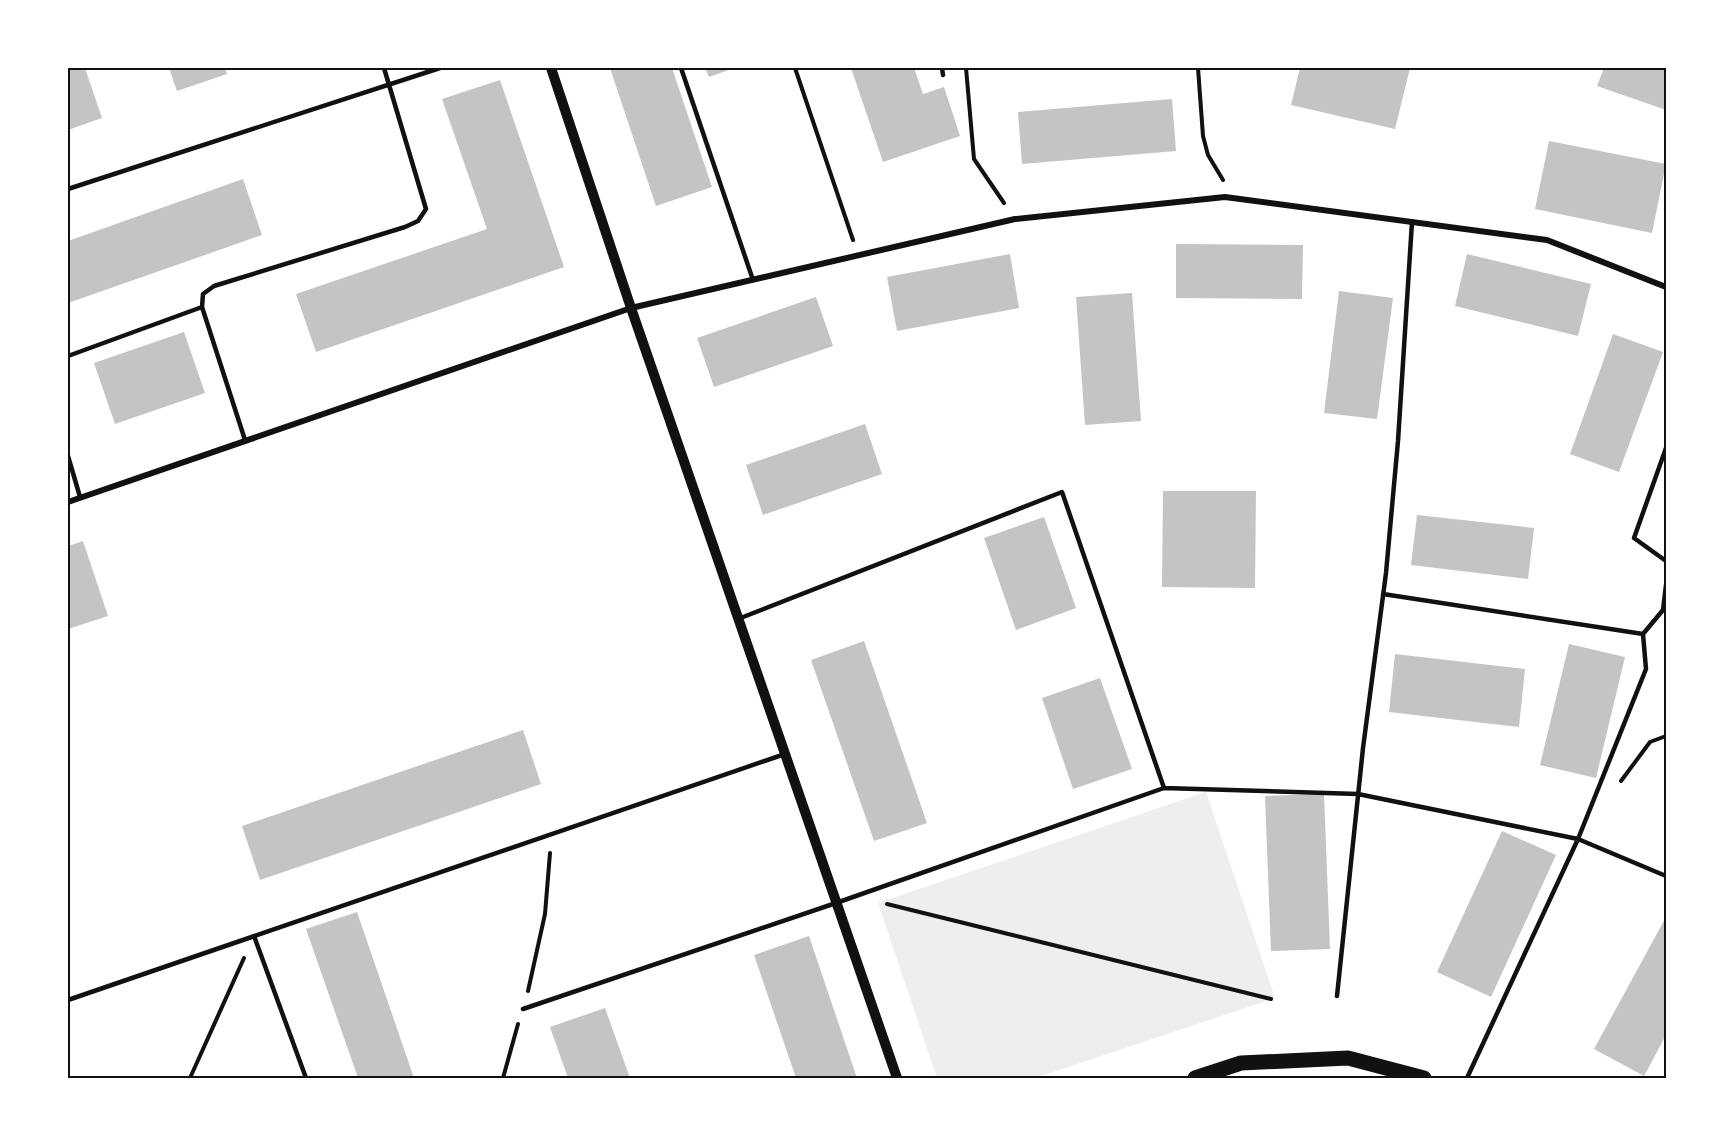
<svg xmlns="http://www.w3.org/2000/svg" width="1734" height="1146" viewBox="0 0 1734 1146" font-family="Montserrat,sans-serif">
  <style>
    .green { fill: #eee }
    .building { fill: #c4c4c4 }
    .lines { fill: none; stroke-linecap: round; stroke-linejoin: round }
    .path { stroke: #111; stroke-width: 4 }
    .service { stroke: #111; stroke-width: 4.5 }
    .minor { stroke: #111; stroke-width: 6 }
    .tertiary { stroke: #111; stroke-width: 10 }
    .primary { stroke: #111; stroke-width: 15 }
    .neatline { fill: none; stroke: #111; stroke-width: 2 }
  </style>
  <rect width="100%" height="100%" fill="#fff"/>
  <path class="green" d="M 1206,792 L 1275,998 L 1035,1078 L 937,1078 L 878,903 Z"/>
  <path class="building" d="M 68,68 L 85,68 L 102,118 L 68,130 Z
    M 169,68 L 225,68 L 227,74 L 177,91 Z
    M 610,68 L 672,68 L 712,187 L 656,206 Z
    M 705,68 L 734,68 L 709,77 Z
    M 851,68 L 914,68 L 923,94 L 944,87 L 960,136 L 883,162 Z
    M 1300,68 L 1410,68 L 1395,129 L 1291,105 Z
    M 1604,68 L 1666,68 L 1666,110 L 1597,86 Z
    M 500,80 L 564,267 L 316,352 L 296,294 L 487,229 L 442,99 Z
    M 1172,99 L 1176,151 L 1022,164 L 1018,112 Z
    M 1549,141 L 1666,164 L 1652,233 L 1535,209 Z
    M 243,179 L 262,235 L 68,303 L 68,241 Z
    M 1176,244 L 1303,245 L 1302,299 L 1176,298 Z
    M 1010,254 L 1019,308 L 897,331 L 887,277 Z
    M 1467,254 L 1591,284 L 1578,336 L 1455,306 Z
    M 1339,291 L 1393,298 L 1377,419 L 1324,413 Z
    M 1132,293 L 1141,421 L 1085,425 L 1076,297 Z
    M 816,297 L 833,346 L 714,387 L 697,338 Z
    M 184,332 L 205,393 L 115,424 L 94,363 Z
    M 1613,334 L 1663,352 L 1619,472 L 1570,454 Z
    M 865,424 L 882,474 L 763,515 L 746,465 Z
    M 1163,491 L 1256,491 L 1255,588 L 1162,587 Z
    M 1417,515 L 1534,528 L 1528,579 L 1411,565 Z
    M 1044,517 L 1076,608 L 1016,630 L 984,538 Z
    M 83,541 L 108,616 L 68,629 L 68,546 Z
    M 864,641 L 927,823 L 874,841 L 811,660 Z
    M 1569,644 L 1625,657 L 1596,778 L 1540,765 Z
    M 1395,654 L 1525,669 L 1519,727 L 1389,712 Z
    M 1100,678 L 1132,769 L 1073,789 L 1042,698 Z
    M 523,730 L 541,784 L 260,880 L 242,826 Z
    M 1324,794 L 1330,949 L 1271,951 L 1265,796 Z
    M 1502,831 L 1556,855 L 1491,997 L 1437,972 Z
    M 357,912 L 414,1078 L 358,1078 L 306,929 Z
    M 1666,917 L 1666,1035 L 1644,1076 L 1594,1049 Z
    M 809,936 L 857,1078 L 796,1078 L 754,955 Z
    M 605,1008 L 630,1078 L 568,1078 L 550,1027 Z"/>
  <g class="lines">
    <path class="path" d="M 795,68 L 853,240
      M 966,68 L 974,159 L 1004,203
      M 1198,68 L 1203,136 L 1208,155 L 1223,180
      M 1621,781 L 1650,742 L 1666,736
      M 887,904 L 1271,999
      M 528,991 L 545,914 L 550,853
      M 190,1078 L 244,958
      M 503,1078 L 518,1024"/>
    <path class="service" d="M 681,68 L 753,280
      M 942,68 L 943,75
      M 68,189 L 440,68
      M 68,356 L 202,307
      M 245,440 L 202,307 L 203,294 L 214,286 L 405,227 L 418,221 L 426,209 L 384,68
      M 1666,448 L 1634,538 L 1666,561
      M 68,456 L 80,497
      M 1383,594 L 1643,634 L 1663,610 L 1666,585
      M 738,619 L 1062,492 L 1164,788
      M 254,936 L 306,1078
      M 1337,996 L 1363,748 L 1386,573 L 1398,441 L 1412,222
      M 68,1000 L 785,754
      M 523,1009 L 836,903 L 1164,788 L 1358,794 L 1578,839 L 1666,876
      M 1467,1078 L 1578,839 L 1646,669 L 1643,634"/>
    <path class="minor" d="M 68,502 L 631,308 L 1015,219 L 1225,197 L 1547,240 L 1666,287"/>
    <path class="tertiary" d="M 551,68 L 631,308 L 897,1078"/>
    <path class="primary" d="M 1195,1078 L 1241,1063 L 1348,1058 L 1424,1078"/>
  </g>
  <rect width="1734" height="1146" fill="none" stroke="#ffffff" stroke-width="138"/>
  <rect x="69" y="69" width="1596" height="1008" class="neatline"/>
</svg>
